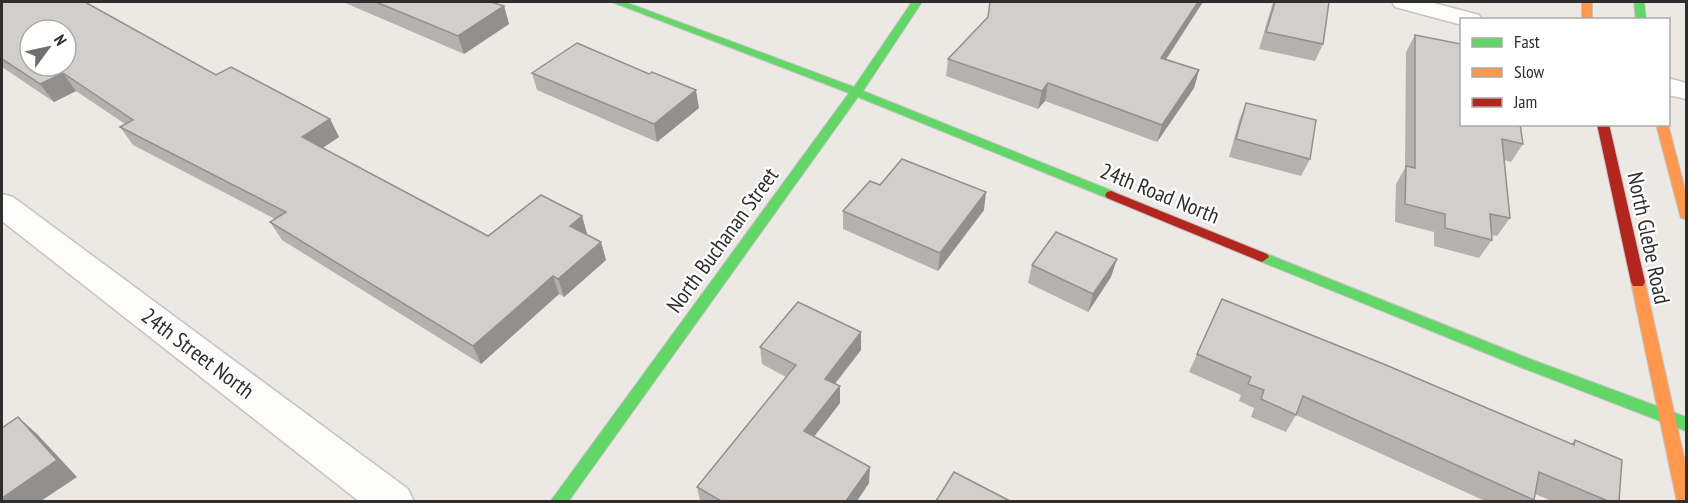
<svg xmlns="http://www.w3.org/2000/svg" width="1688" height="503" viewBox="0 0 1688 503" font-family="'PT Sans Narrow',sans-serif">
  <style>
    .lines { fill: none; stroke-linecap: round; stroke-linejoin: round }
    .street-casing { stroke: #c5c4c5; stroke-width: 3 }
    .fast-casing { stroke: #c5c4c5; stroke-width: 2 }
    .slow-casing { stroke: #c5c4c5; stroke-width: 2 }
    .jam-casing { stroke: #c5c4c5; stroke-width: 2 }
    .street { fill: #fcfcfb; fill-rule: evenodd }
    .fast { fill: #63d668; fill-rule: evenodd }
    .slow { fill: #ff974d; fill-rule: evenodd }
    .jam { fill: #b3261e; fill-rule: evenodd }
    .wall { fill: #b4b1af }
    .shaded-wall { fill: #92908e }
    .building { fill: #d1cecb; stroke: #92908e; stroke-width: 1.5; fill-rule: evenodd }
    .labels { text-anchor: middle; stroke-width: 4.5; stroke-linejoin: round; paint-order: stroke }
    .street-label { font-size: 22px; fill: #2e2e2e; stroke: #fff }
  </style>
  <rect width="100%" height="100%" fill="#ece8e4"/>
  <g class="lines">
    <defs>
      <path id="street" d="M 1392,2 L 1430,2 L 1479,15 L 1482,20 L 1462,20 L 1462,25 L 1395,7 Z
        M 1668,78 L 1686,83 L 1686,99 L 1668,95 Z
        M 2,194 L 13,197 L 408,489 L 414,502 L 360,502 L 2,221 Z"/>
      <path id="fast" d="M 612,2 L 625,2 L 854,87 L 912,2 L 922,2 L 863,91 L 1115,192 L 1117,195 L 1115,198 L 1107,198 L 858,97 L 568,502 L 550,502 L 849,93 Z
        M 1634,2 L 1644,2 L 1646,20 L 1636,20 Z
        M 1262,252 L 1530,359 L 1686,417 L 1686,431 L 1520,367 L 1257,260 L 1255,257 Z"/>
      <path id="slow" d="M 1582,2 L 1592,2 L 1592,20 L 1582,20 Z
        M 1656,124 L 1668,124 L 1686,193 L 1686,219 L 1681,218 L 1680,215 Z
        M 1638,277 L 1643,278 L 1645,282 L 1686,466 L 1686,502 L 1677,502 L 1631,282 L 1633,278 Z"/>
      <path id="jam" d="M 1597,124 L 1609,124 L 1645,282 L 1643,286 L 1633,286 L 1631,282 Z
        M 1111,191 L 1267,254 L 1269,257 L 1262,262 L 1257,260 L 1107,198 L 1105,195 L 1107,192 Z"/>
    </defs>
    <use href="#street" class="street-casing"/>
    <use href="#fast" class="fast-casing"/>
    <use href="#slow" class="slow-casing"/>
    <use href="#jam" class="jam-casing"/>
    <use href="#street" class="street"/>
    <use href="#fast" class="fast"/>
    <use href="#slow" class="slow"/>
    <use href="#jam" class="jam"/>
  </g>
  <path class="wall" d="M 2,2 L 216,75 L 330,119 L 339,137 L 322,148 L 488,236 L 582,216 L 587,234 L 586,234 L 601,242 L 606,260 L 564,297 L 559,294 L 481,364 L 282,240 L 270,222 L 275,219 L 133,145 L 120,127 L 125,124 L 76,91 L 54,102 L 2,67 Z
    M 343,2 L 491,2 L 504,6 L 509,24 L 464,54 Z
    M 1273,2 L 1329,2 L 1323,44 L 1315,61 L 1259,49 Z
    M 1415,35 L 1523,144 L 1511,162 L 1504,160 L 1510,218 L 1497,236 L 1492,235 L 1492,240 L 1479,258 L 1434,246 L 1434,232 L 1395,222 L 1396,184 L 1405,168 L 1406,52 Z
    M 948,59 L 1166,59 L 1199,70 L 1194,88 L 1157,142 L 1045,101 L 1038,109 L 946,76 Z
    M 532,73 L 649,74 L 699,108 L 657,142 L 537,90 Z
    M 1246,103 L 1310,159 L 1301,176 L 1229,157 L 1239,121 Z
    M 880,185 L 984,210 L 938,271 L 843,229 L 843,211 Z
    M 1032,265 L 1111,277 L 1088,312 L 1028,283 Z
    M 1222,299 L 1571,444 L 1575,440 L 1619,501 L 1552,501 L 1535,494 L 1534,500 L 1532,501 L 1485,501 L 1296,415 L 1286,432 L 1251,417 L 1254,408 L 1239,401 L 1241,395 L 1189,372 Z
    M 760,347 L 861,350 L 835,384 L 840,386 L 840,403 L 814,437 L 869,483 L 857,501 L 700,501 L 697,487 L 786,377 L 762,364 Z"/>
  <path class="shaded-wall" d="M 1198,2 L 1203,2 L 1156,75 L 1161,58 Z
    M 504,6 L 509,24 L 464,54 L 458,36 Z
    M 1199,70 L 1194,88 L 1157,142 L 1162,125 Z
    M 63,73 L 76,91 L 54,102 L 40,84 Z
    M 1048,83 L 1045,101 L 1038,109 L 1042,91 Z
    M 696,90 L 699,108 L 657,142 L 654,124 Z
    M 330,119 L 339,137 L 312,155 L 302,137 Z
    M 986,192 L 984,210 L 938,271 L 940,253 Z
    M 582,216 L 587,234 L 575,244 L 570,226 Z
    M 601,242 L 606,260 L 564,297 L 558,279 Z
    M 1117,259 L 1111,277 L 1088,312 L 1093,294 Z
    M 553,276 L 559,294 L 481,364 L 473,346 Z
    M 861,332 L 861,350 L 825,396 L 825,379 Z
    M 840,386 L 840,403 L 805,448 L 804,431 Z
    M 18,417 L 37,434 L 77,477 L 41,501 L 2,501 Z
    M 870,467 L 869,483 L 857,501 L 846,501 Z"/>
  <path class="building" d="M 2,2 L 85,2 L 216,75 L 231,67 L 330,119 L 302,137 L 488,236 L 541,195 L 582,216 L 570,226 L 601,242 L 558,279 L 553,276 L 473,346 L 270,222 L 286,212 L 120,127 L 133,120 L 63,73 L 40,84 L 2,59 ZM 30,30 L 66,30 L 66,66 L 30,66 Z
    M 376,2 L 491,2 L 504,6 L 458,36 Z
    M 990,2 L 1198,2 L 1161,58 L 1199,70 L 1162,125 L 1048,83 L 1042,91 L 948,59 L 988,17 Z
    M 1275,2 L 1329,2 L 1323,44 L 1266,32 Z
    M 1415,35 L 1461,44 L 1461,124 L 1520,124 L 1523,144 L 1502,139 L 1510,218 L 1490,214 L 1492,240 L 1445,228 L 1445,214 L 1405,204 L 1406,166 L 1415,168 Z
    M 577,43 L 649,74 L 652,72 L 696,90 L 654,124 L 532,73 Z
    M 1246,103 L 1316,120 L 1310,159 L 1236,139 Z
    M 902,159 L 986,192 L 940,253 L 843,211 L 870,181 L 880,185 Z
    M 1056,232 L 1117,259 L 1093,294 L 1032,265 Z
    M 1222,299 L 1386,365 L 1574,445 L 1575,440 L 1622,460 L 1619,501 L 1608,501 L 1539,472 L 1534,500 L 1303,396 L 1296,415 L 1261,399 L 1264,390 L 1248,384 L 1251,377 L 1197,354 Z
    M 798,302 L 861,332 L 825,379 L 840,386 L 804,431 L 870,467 L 846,501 L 721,501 L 697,487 L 796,365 L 760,347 Z
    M 18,417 L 57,460 L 2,498 L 2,428 Z
    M 954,472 L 1010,501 L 936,501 Z"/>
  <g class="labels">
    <g class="street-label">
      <text transform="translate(1160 193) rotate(22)" y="8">24th Road North</text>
      <text transform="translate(1649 238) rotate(78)" y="8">North Glebe Road</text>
      <text transform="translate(722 240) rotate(-54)" y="8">North Buchanan Street</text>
      <text transform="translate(198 353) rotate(37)" y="8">24th Street North</text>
    </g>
  </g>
  <rect width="1688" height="503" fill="none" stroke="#2e2e2e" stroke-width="6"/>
  <rect x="1460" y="18" width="210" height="108" fill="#ffffff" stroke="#ababab" stroke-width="1.5"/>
  <rect x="1472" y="38" width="30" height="9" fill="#63d668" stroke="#ababab" stroke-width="1.5"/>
  <text x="1514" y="48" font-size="18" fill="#2e2e2e">Fast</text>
  <rect x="1472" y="68" width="30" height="9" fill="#ff974d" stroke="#ababab" stroke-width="1.5"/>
  <text x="1514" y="78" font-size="18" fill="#2e2e2e">Slow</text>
  <rect x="1472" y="98" width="30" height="9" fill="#b3261e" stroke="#ababab" stroke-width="1.5"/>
  <text x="1514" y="108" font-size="18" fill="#2e2e2e">Jam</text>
  <g transform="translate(48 48) rotate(57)"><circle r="28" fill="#ffffff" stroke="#ababab" stroke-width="1.5"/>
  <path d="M0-4.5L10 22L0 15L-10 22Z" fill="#706f6e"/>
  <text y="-9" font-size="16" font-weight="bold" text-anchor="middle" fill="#2e2e2e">N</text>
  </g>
</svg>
